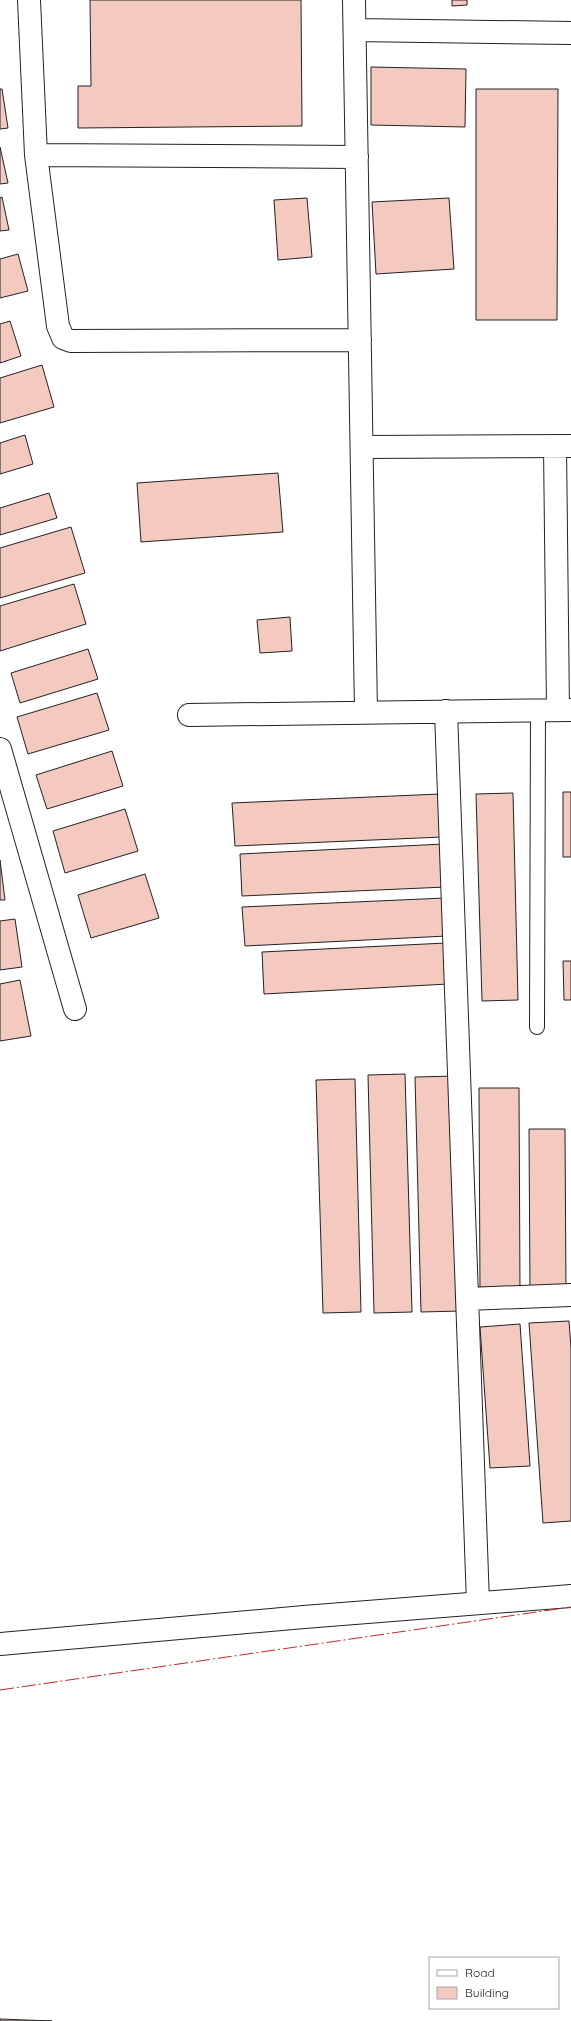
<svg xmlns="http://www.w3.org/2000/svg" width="571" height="2021" viewBox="0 0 571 2021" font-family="Quicksand,sans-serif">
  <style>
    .building { fill: #f3c9c0; stroke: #222 }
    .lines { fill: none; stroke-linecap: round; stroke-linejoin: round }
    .lane-casing { stroke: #222; stroke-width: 16 }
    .street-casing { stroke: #222; stroke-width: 24 }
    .lane { stroke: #fff; stroke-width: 14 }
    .street { stroke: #fff; stroke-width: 22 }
    .power { stroke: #c62828; stroke-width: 1; stroke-dasharray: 14 3 2 3; stroke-linecap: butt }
  </style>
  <rect width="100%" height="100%" fill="#fff"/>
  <path class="building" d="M 90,0 L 301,0 L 302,126 L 78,128 L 78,86 L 91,86 Z
    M 452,0 L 467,0 L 467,5 L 452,6 Z
    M 371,67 L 466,69 L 465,127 L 371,125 Z
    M 0,89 L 2,89 L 8,128 L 0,129 Z
    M 476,89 L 558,89 L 557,320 L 476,320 Z
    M 0,147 L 8,183 L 0,184 Z
    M 2,197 L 9,230 L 0,231 L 0,198 Z
    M 307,198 L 312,257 L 278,260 L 274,200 Z
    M 449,198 L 454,269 L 376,274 L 372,202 Z
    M 18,254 L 28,291 L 0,298 L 0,259 Z
    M 10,321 L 21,356 L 0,363 L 0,324 Z
    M 42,365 L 54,407 L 0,423 L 0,378 Z
    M 25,435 L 33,464 L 0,474 L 0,443 Z
    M 278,473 L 283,532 L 141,542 L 137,483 Z
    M 49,493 L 57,518 L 0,535 L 0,508 Z
    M 71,527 L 85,573 L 0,598 L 0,548 Z
    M 74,584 L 86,624 L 0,651 L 0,606 Z
    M 290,617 L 292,651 L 260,653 L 257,620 Z
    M 88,649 L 98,679 L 20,703 L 11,673 Z
    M 97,693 L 109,730 L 28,754 L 17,717 Z
    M 112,751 L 123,786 L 47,809 L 36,775 Z
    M 563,792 L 571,792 L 571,857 L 563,857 Z
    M 513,793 L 518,1000 L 482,1001 L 476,794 Z
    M 440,794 L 442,837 L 235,846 L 232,803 Z
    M 125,809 L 138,851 L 65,873 L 53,831 Z
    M 444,844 L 446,887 L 242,896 L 240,854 Z
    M 0,860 L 5,900 L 0,900 Z
    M 145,874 L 159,918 L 91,938 L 78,895 Z
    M 445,898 L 447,936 L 245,946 L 242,907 Z
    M 15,919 L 22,967 L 0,970 L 0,921 Z
    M 446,943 L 448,984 L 264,994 L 262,952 Z
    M 563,961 L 571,961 L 571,1000 L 564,1000 Z
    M 20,980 L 31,1036 L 0,1041 L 0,984 Z
    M 405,1074 L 412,1312 L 374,1313 L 368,1075 Z
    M 456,1076 L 462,1311 L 421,1312 L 415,1077 Z
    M 355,1079 L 361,1312 L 323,1313 L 316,1080 Z
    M 479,1088 L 519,1088 L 520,1291 L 480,1291 Z
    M 529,1129 L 565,1129 L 566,1292 L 530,1293 Z
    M 569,1321 L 571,1348 L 571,1521 L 543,1523 L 529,1323 Z
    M 520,1324 L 530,1466 L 490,1468 L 480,1327 Z
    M 0,2019 L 52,2021 L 0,2021 Z"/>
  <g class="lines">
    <defs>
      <path id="lane" d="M 537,1027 L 538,710"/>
      <path id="street" d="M 29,0 L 36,155 L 58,326 L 63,338 L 71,341 L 360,340
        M 354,0 L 366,712
        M 355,30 L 571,33
        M 36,155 L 357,157
        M 555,446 L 558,710
        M 362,447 L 571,446
        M 446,711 L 478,1603
        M 189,715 L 571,710
        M 0,749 L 75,1009
        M 467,1299 L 571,1295
        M 0,1644 L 304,1617 L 571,1596"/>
    </defs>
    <use href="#lane" class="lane-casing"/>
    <use href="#street" class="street-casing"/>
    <use href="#lane" class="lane"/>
    <use href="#street" class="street"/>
    <path class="power" d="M 0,1690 L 571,1607"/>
  </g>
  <rect x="429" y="1957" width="130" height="52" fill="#ffffff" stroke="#a7a7a7"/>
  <rect x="437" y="1970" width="20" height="6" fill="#ffffff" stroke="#a7a7a7"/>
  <text x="465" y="1977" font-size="12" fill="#222222">Road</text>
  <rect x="437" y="1987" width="20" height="12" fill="#f3c9c0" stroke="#a7a7a7"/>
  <text x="465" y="1997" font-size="12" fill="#222222">Building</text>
</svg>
